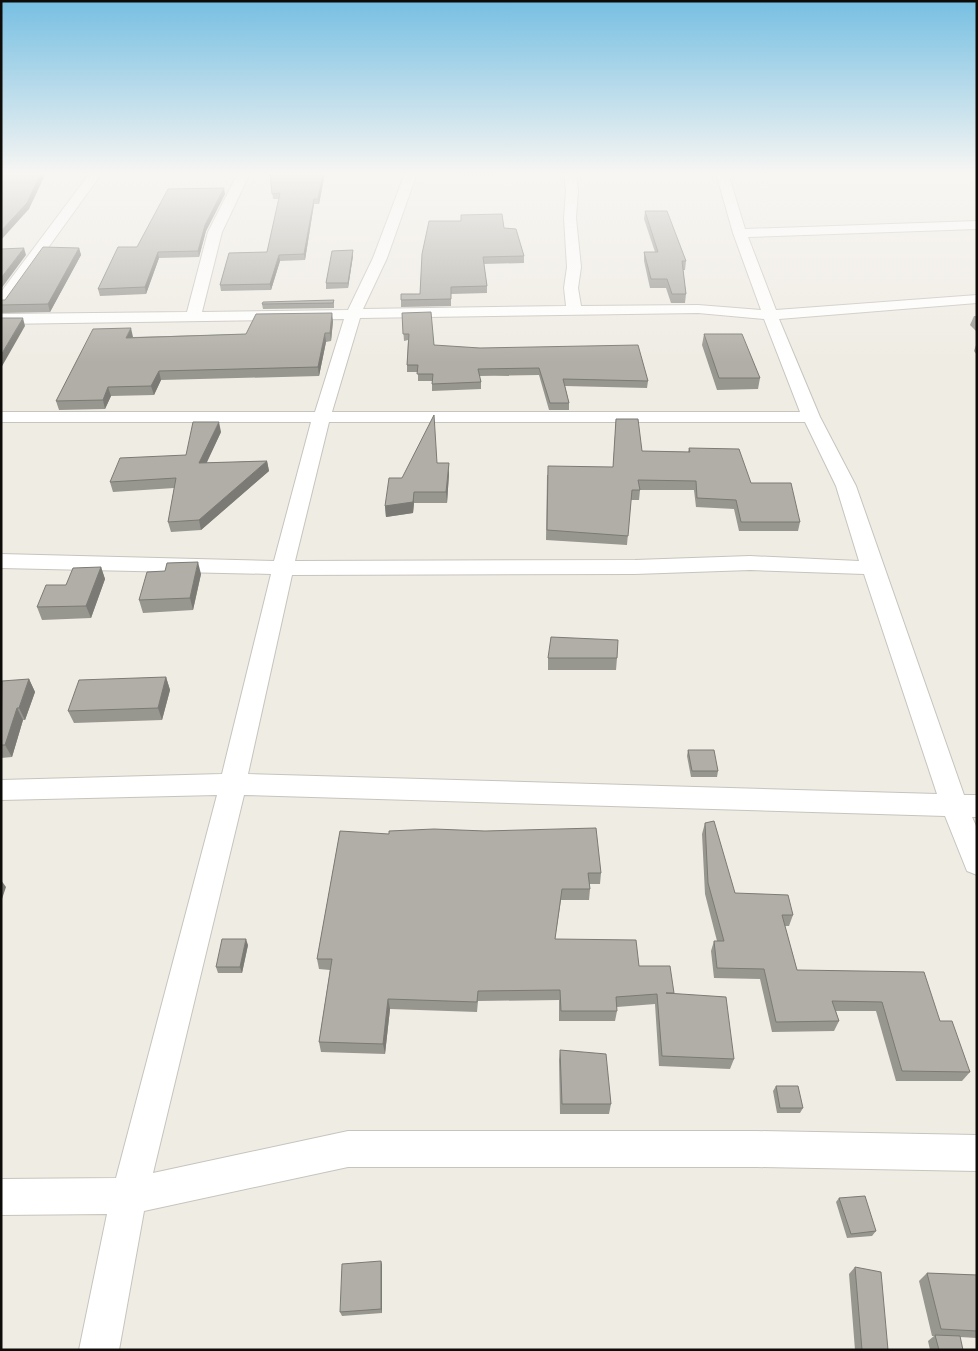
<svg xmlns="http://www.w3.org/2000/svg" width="978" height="1351" viewBox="0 0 978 1351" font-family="'Golos Text',sans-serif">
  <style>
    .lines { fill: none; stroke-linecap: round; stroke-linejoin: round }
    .street-casing { stroke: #c7c4bd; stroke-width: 2 }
    .street { fill: #fff; fill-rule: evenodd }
    .wall { fill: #97968f }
    .shaded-wall { fill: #7b7a74 }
    .building { fill: #b0aea6; stroke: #7b7a74 }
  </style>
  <rect width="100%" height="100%" fill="#efece4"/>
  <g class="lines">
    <defs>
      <path id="street" d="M 90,173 L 102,173 L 6,306 L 1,307 L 1,292 Z
        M 238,173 L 250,173 L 222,232 L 202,312 L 348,310 L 373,258 L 405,173 L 417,173 L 387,258 L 363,309 L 566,306 L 564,288 L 567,267 L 564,218 L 566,191 L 564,173 L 576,173 L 578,191 L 576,218 L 581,267 L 578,288 L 581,306 L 698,305 L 761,310 L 733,233 L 716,173 L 728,173 L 745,229 L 977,221 L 977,229 L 748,237 L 776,310 L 977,295 L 977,303 L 779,319 L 820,417 L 856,486 L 964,795 L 977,795 L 977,817 L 972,817 L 977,828 L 977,875 L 967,871 L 945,816 L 244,795 L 153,1173 L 348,1131 L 757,1131 L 977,1135 L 977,1171 L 757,1167 L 348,1167 L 144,1211 L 119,1350 L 79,1350 L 107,1214 L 1,1215 L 1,1179 L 116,1178 L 217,795 L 1,800 L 1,780 L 222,774 L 271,574 L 1,568 L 1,554 L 274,561 L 311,422 L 1,422 L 1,412 L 315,412 L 344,319 L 1,324 L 1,314 L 187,312 L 208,232 ZM 698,313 L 764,319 L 800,412 L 332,412 L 360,318 ZM 329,422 L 805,422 L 836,486 L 859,561 L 750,556 L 635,560 L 295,561 ZM 750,570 L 864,574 L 937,794 L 248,774 L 292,575 L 635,574 Z"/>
    </defs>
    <use href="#street" class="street-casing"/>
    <use href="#street" class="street"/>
  </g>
  <path class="wall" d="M 270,173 L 325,173 L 319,204 L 314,204 L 305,260 L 280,261 L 271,290 L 221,291 L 220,285 L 267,252 L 279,199 L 273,199 Z
    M 450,173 L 496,173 L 496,175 L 450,174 Z
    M 225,194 L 206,231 L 199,257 L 159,258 L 146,294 L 100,296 L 98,289 L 137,247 Z
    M 645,211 L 686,261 L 685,270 L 683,270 L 686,294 L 685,303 L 671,303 L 666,288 L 650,288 L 644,261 L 644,252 L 655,252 L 644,219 Z
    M 504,228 L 524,256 L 524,263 L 484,264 L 487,286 L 487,293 L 451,294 L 451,306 L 401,307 L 401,294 L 420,294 Z
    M 79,248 L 81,255 L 50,312 L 1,313 L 1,300 L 5,300 Z
    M 353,250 L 353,256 L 348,288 L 326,289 L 326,283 Z
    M 334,300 L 334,308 L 263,309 L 262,304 Z
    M 402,313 L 434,345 L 648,381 L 647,388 L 565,386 L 569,403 L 569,410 L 549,410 L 539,375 L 479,376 L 481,382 L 481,389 L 432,391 L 432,381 L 418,381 L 418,372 L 407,372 L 407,365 L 408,340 L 404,341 Z
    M 974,316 L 977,316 L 977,332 L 970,325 Z
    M 333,321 L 331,341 L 326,342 L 319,376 L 161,380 L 154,395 L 111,396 L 105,409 L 59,410 L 56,401 L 133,337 L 246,334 Z
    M 704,334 L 760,378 L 758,389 L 717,390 L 702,345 Z
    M 977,342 L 977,355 L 974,351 Z
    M 616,419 L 642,451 L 688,452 L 689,448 L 751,483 L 800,522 L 798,531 L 739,531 L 734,509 L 696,507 L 694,490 L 640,490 L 639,500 L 631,500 L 627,545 L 546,540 L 547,475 L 613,467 Z
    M 221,432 L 206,463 L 267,461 L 269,471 L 201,530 L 171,532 L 168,522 L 174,488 L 113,492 L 110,482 L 186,455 Z
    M 437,463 L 449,474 L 447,503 L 414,503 L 413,513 L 386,517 L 385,506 L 402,478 Z
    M 101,567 L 105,579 L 91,618 L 42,620 L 37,607 L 66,585 Z
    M 165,571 L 201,574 L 193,610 L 143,613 L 139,600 Z
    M 548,658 L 617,658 L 616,670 L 548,670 Z
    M 166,677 L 170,690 L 162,720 L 74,723 L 68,711 Z
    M 29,679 L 35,692 L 25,720 L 23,720 L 12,757 L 1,758 L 1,682 Z
    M 688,750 L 718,771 L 717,777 L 691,777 L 687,756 Z
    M 705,823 L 735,893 L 793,915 L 789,926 L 785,926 L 797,970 L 940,1021 L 970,1072 L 962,1081 L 896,1081 L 876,1011 L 836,1011 L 839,1021 L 834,1031 L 772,1032 L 760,979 L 714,978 L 711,951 L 714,941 L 717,941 L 705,894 L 702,834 Z
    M 340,831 L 601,873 L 600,884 L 589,884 L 590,889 L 589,900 L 561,900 L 555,939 L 639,966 L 674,993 L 674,994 L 734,1059 L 730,1069 L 659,1066 L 655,1004 L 617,1007 L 617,1011 L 615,1021 L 559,1021 L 559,1000 L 478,1001 L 477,1012 L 390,1009 L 385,1054 L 321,1052 L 319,1042 L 330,970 L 319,969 L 317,959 Z
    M 248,945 L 242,973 L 218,973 L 216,967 Z
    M 560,1050 L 611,1104 L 609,1114 L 560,1114 L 559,1060 Z
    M 776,1086 L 803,1108 L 800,1113 L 777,1113 L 773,1091 Z
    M 839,1198 L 876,1231 L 872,1236 L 847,1238 L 836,1202 Z
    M 381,1261 L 382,1265 L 382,1313 L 342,1316 L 340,1312 Z
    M 855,1267 L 888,1350 L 855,1350 L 849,1274 Z
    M 927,1273 L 977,1275 L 977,1338 L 960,1337 L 963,1350 L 930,1350 L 928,1341 L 934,1336 L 932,1336 L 919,1281 Z"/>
  <path class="shaded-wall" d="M 41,173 L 46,173 L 29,209 L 1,240 L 1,231 Z
    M 323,173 L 325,173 L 319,204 L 318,199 Z
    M 224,188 L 225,194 L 206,231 L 199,257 L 198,251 L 205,225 Z
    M 314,199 L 314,204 L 305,260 L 304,254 Z
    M 24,248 L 26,255 L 1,289 L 1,278 Z
    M 79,248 L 81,255 L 50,312 L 48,304 Z
    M 353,250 L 353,256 L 348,288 L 348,283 Z
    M 158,252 L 159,258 L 146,294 L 145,287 Z
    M 279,255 L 280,261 L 271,290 L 270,284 Z
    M 332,313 L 333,321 L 331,341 L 330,333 Z
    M 23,318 L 25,326 L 1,368 L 1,355 Z
    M 131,328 L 133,337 L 129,346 L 126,338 Z
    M 325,333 L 326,342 L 319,376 L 318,367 Z
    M 159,371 L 161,380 L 154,395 L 151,386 Z
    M 108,387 L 111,396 L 105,409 L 103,400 Z
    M 219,422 L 221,432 L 202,473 L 199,463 Z
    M 267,461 L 269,471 L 201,530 L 199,520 Z
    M 449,463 L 449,474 L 447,503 L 446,492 Z
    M 414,492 L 414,503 L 413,513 L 386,517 L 385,506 Z
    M 198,562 L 201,574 L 193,610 L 190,598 Z
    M 101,567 L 105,579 L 91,618 L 86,606 Z
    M 166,677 L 170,690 L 162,720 L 158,708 Z
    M 29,679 L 35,692 L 25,720 L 19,708 Z
    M 17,708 L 23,720 L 12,757 L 5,745 Z
    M 1,880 L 6,887 L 1,902 Z
    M 246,939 L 248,945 L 242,973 L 240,967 Z
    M 388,999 L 390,1009 L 385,1054 L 383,1044 Z
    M 381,1261 L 382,1265 L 382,1313 L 381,1309 Z"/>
  <path class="building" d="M 1,173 L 41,173 L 27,203 L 1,231 Z
    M 270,173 L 323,173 L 318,199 L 314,199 L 304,254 L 279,255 L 270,284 L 220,285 L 229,253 L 267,252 L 280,193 L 272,194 Z
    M 224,188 L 205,225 L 198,251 L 158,252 L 145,287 L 98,289 L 118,247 L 137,247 L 168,189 Z
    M 645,211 L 667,211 L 686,261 L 682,261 L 686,294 L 672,294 L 667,279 L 651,279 L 644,252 L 658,252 Z
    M 502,214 L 504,228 L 516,229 L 524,256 L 483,257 L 487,286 L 451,287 L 451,299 L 401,300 L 401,294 L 420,294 L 422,254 L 429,221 L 461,221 L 461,215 Z
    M 43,247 L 79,248 L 48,304 L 1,305 L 1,300 L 5,300 Z
    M 24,248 L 1,278 L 1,249 Z
    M 353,250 L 348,283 L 326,283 L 332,251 Z
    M 334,300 L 333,303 L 262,304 L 263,302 Z
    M 431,312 L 434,345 L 480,348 L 638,345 L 648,381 L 563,379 L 569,403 L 550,403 L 539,368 L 478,369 L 481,382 L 432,384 L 433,374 L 417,374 L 418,365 L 407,365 L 409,334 L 403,334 L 402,313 Z
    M 332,313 L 330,333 L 325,333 L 318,367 L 159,371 L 151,386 L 108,387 L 103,400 L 56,401 L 93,329 L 131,328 L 126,338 L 246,334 L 256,314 Z
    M 1,318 L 23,318 L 1,355 Z
    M 704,334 L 742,334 L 760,378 L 719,378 Z
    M 434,415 L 437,463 L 449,463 L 446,492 L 414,492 L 413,502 L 385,506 L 389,478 L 402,478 Z
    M 616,419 L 638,419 L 642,451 L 690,452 L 689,448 L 739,449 L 751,483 L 791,483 L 800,522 L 741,522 L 736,500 L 697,498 L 696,481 L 638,480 L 640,490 L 632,490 L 628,536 L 547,530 L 548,466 L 613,467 Z
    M 193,422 L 219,422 L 199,463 L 267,461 L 199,520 L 168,522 L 176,478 L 110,482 L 120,458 L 186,455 Z
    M 198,562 L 190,598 L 139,600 L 147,572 L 165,571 L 167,563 Z
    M 101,567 L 86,606 L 37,607 L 46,585 L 66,585 L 73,568 Z
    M 551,637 L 618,640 L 617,658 L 548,658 Z
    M 166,677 L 158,708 L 68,711 L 79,680 Z
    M 29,679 L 19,708 L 17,708 L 5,745 L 1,745 L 2,681 Z
    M 688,750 L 714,750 L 718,771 L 692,771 Z
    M 714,821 L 735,893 L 788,895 L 793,915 L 782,915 L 797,970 L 924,972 L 940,1021 L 952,1021 L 970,1072 L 902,1071 L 882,1002 L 832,1001 L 839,1021 L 776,1022 L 764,969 L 717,968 L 714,941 L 724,941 L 708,883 L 705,823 Z
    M 596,828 L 601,873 L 588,873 L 590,889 L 562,889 L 555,939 L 636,940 L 639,966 L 670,966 L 674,993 L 666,993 L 726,997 L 734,1059 L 662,1056 L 657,994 L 616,997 L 617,1011 L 561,1011 L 560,990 L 478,991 L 477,1002 L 388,999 L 383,1044 L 319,1042 L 332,959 L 317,959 L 340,831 L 389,834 L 389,831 L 434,829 L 485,831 Z
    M 222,939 L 246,939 L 240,967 L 216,967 Z
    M 560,1050 L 606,1054 L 611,1104 L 562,1104 Z
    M 776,1086 L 798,1086 L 803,1108 L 780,1108 Z
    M 865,1196 L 876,1231 L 851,1234 L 839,1198 Z
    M 381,1261 L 381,1309 L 340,1312 L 342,1264 Z
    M 855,1267 L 881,1272 L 888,1350 L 862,1350 Z
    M 927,1273 L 977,1275 L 977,1331 L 941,1329 Z
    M 935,1335 L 960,1336 L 963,1350 L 939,1350 Z"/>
  <linearGradient id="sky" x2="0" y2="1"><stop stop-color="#76bfe2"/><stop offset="0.48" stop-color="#f8f6f3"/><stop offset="1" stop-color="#f8f6f3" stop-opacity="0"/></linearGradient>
  <rect width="978" height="362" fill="url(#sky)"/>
  <rect width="978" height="1351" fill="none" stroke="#0d0c09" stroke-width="5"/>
</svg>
